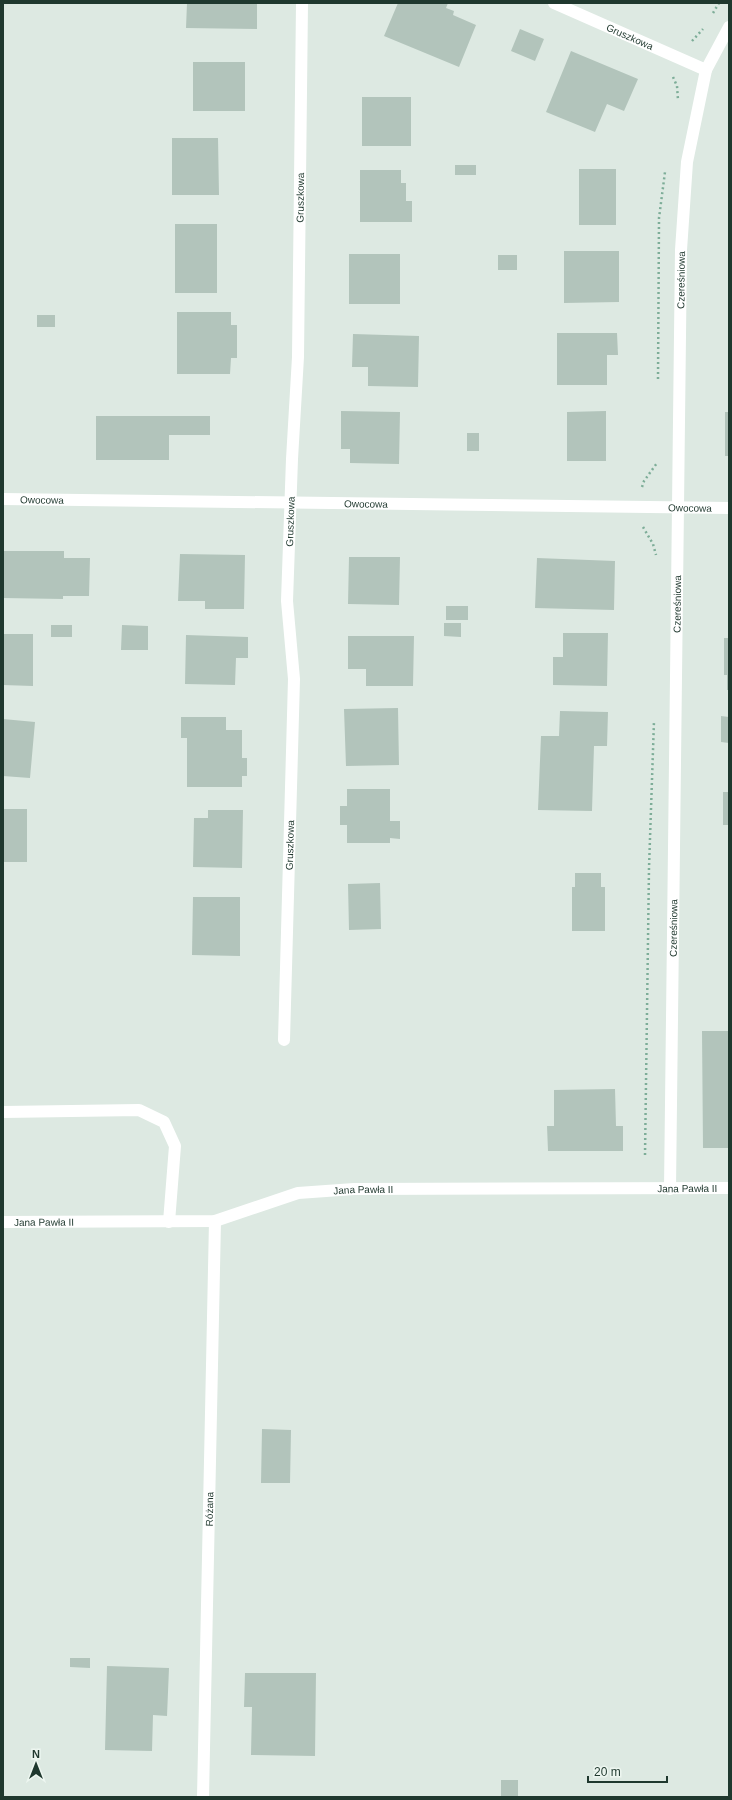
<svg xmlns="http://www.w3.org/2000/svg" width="732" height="1800" viewBox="0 0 732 1800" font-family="Arial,sans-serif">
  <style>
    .building { fill: #b2c4bb }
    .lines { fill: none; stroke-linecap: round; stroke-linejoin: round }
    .path { stroke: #7dad98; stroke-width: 2.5; stroke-dasharray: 2 3; stroke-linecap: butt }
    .minor { stroke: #fff; stroke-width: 12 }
    .labels { text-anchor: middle; stroke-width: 3.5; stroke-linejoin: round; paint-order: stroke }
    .street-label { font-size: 10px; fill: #1f382e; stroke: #edf6f0 }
  </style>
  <rect width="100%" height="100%" fill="#dde9e2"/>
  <path class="building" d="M 187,3 L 257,3 L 257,29 L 186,28 Z
    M 398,3 L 448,3 L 446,8 L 454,11 L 453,15 L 476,25 L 459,67 L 384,36 Z
    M 520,29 L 544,39 L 535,61 L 511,51 Z
    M 571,51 L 638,79 L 624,111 L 607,104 L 595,132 L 546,112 Z
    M 193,62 L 245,62 L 245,111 L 193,111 Z
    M 362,97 L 411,97 L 411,146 L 362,146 Z
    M 172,138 L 218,138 L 219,195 L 172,195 Z
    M 455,165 L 476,165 L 476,175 L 455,175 Z
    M 579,169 L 616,169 L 616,225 L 579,225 Z
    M 360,170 L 401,170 L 401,183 L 406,183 L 406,201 L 412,201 L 412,222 L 360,222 Z
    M 175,224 L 217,224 L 217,293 L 175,293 Z
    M 564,251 L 619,251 L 619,302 L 564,303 Z
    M 349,254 L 400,254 L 400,304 L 349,304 Z
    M 498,255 L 517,255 L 517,270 L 498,270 Z
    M 177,312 L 231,312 L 231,325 L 237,325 L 237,358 L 231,358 L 230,374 L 177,374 Z
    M 37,315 L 55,315 L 55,327 L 37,327 Z
    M 557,333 L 617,333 L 618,355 L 607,355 L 607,385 L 557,385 Z
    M 353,334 L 419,336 L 418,387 L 368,386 L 368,367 L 352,367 Z
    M 341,411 L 400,412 L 399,464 L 350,463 L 350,449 L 341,449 Z
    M 606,411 L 606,461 L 567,461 L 567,412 Z
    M 725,412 L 729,412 L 729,456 L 725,456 Z
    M 96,416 L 210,416 L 210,435 L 169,435 L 169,460 L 96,460 Z
    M 467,433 L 479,433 L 479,451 L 467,451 Z
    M 4,551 L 64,551 L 64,558 L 90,558 L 89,596 L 63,596 L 63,599 L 3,598 Z
    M 180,554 L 245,555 L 244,609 L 205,609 L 205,601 L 178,601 Z
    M 349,557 L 400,557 L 399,605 L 348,604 Z
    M 537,558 L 615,561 L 614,610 L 535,608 Z
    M 446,606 L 468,606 L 468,620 L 446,620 Z
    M 444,623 L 461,623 L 461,637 L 444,636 Z
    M 51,625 L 72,625 L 72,637 L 51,637 Z
    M 122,625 L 148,626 L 148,650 L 121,650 Z
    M 563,633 L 608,633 L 607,686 L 553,685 L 553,657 L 563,657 Z
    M 3,634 L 33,634 L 33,686 L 3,685 Z
    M 186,635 L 248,637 L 248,658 L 236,658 L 235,685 L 185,684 Z
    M 348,636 L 414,636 L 413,686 L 366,686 L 366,669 L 348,669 Z
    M 724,638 L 729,638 L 729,690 L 727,690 L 727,675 L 724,675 Z
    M 398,708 L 399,765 L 346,766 L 344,709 Z
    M 560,711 L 608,712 L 607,746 L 594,746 L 592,811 L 538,810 L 541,736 L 559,736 Z
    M 721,716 L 729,717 L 729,743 L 721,742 Z
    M 181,717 L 226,717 L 226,730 L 242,730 L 242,758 L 247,758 L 247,776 L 242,776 L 242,787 L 187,787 L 187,738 L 181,738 Z
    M 3,719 L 35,722 L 30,778 L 3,776 Z
    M 347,789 L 390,789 L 390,821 L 400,821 L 400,839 L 390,838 L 390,843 L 347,843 L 347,825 L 340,825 L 340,806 L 347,806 Z
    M 723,792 L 729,792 L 729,825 L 723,825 Z
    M 3,809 L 27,809 L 27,862 L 3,862 Z
    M 208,810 L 243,810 L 242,868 L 193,867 L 194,818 L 208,818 Z
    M 575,873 L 601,873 L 601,887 L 605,887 L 605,931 L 572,931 L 572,887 L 575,887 Z
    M 380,883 L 381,929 L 349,930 L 348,884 Z
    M 193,897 L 240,897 L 240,956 L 192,955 Z
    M 702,1031 L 729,1031 L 729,1148 L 703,1148 Z
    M 615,1089 L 616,1126 L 623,1126 L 623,1151 L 548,1151 L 547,1126 L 554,1126 L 554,1090 Z
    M 262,1429 L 291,1430 L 290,1483 L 261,1483 Z
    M 70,1658 L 90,1658 L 90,1668 L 70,1667 Z
    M 107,1666 L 169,1668 L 167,1716 L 153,1715 L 152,1751 L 105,1750 Z
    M 245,1673 L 316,1673 L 315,1756 L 251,1755 L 252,1707 L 244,1707 Z
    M 501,1780 L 518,1780 L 518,1797 L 501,1797 Z"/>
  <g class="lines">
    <path class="path" d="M 713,13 L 719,3
      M 692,41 L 703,29
      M 673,77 L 677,86 L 678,100
      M 658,379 L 659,218 L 665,172
      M 642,487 L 644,481 L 657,463
      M 643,527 L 653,544 L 656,555
      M 645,1155 L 649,868 L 654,721"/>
    <g class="minor">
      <path id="s1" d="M 554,3 L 706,70"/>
      <path id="s2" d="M 3,499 L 729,508"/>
      <path id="s3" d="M 284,1040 L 294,679 L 287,601 L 292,459 L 298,357 L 302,3"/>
      <path d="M 3,1112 L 139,1110 L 164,1122 L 175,1146 L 169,1222"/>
      <path id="s4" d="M 670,1189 L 681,250 L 687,162 L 706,70 L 729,27"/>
      <path id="s5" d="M 3,1222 L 215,1221 L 298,1193 L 354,1189 L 729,1188"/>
      <path id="s6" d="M 203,1797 L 215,1221"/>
    </g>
  </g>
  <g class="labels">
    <g class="street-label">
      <text dy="4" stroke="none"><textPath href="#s1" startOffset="83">Gruszkowa</textPath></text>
      <text dy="4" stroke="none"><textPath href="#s3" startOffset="843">Gruszkowa</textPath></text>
      <text dy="4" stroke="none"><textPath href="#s4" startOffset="909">Czereśniowa</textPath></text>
      <text dy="4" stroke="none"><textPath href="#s2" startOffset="39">Owocowa</textPath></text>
      <text dy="4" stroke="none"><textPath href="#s2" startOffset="363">Owocowa</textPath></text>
      <text dy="4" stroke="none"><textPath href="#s2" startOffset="687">Owocowa</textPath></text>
      <text dy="4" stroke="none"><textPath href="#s3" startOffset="519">Gruszkowa</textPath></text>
      <text dy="4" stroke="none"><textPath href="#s4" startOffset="585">Czereśniowa</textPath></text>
      <text dy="4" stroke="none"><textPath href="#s3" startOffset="195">Gruszkowa</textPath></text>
      <text dy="4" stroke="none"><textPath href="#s4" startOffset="261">Czereśniowa</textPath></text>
      <text dy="4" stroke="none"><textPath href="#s5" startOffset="689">Jana Pawła II</textPath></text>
      <text dy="4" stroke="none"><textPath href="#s5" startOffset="365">Jana Pawła II</textPath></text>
      <text dy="4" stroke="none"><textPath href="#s5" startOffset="41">Jana Pawła II</textPath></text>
      <text dy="4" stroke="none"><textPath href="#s6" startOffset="288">Różana</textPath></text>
    </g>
  </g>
  <rect width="732" height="1800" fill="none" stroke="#1f382e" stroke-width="8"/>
  <g transform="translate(36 1764)" stroke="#edf6f0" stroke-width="3" paint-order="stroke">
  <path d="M0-3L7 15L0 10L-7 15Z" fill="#1f382e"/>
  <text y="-6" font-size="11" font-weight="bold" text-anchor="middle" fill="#1f382e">N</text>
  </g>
  <path d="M588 1776v6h79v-6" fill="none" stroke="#1f382e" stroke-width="2"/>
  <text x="594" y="1776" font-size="12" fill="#1f382e" stroke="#edf6f0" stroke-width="3" paint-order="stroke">20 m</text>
</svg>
